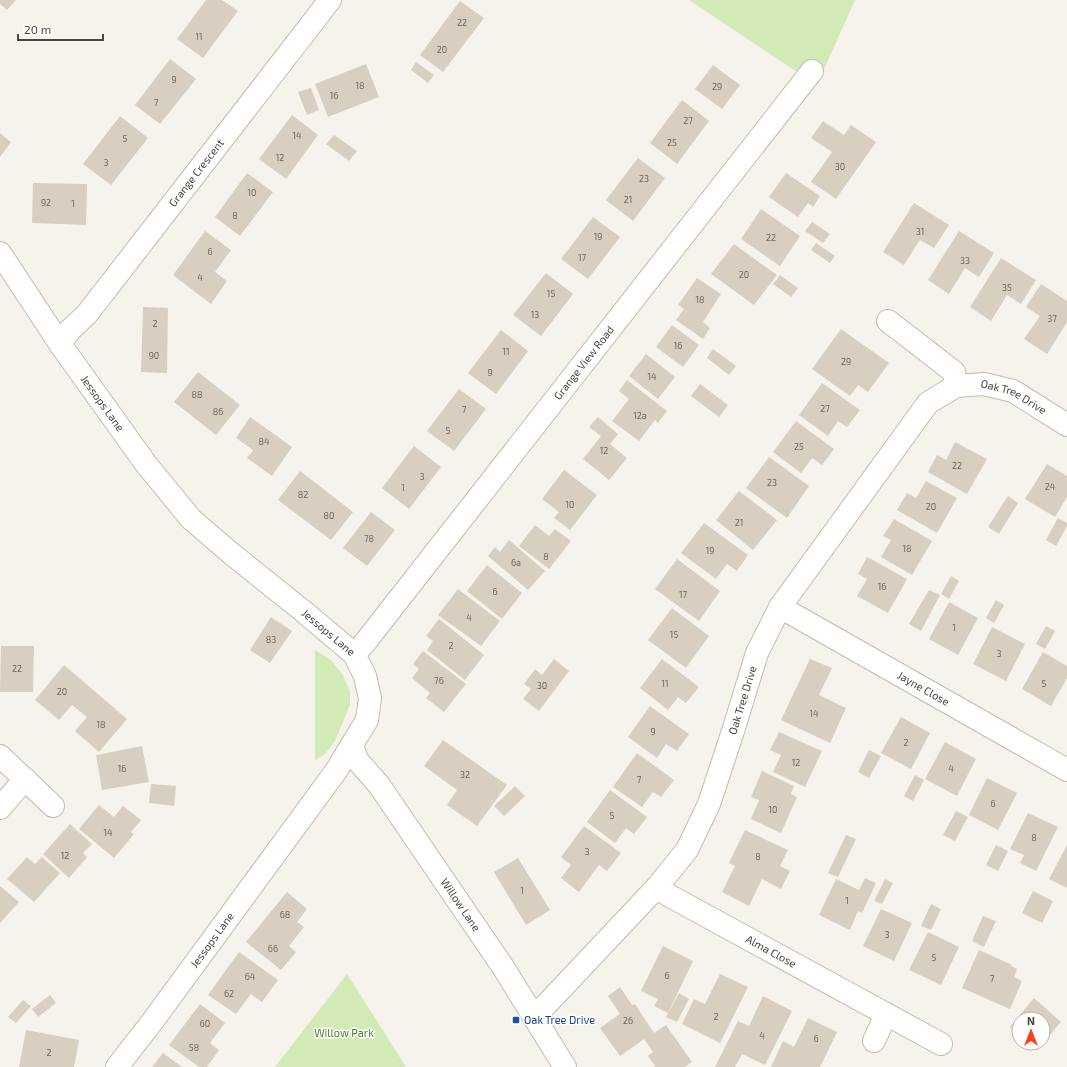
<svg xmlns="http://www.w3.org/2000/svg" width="1067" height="1067" viewBox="0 0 1067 1067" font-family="'Exo 2',sans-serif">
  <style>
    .green { fill: #d2eab5 }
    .building { fill: #d8cfc1 }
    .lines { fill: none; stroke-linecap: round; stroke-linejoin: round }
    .minor-casing { stroke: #c2bbae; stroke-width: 24 }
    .minor { stroke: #fff; stroke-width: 22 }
    .transit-dot { fill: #1a4fb4; stroke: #fff; stroke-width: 1.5 }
    .labels { text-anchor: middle; stroke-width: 3; stroke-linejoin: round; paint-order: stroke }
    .number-label { font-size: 9px; fill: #6e675b }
    .street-label { font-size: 11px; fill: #4b4439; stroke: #fff }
    .transit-label { font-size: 11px; fill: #164399; stroke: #fff; text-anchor: start }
    .park-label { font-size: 11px; fill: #4a7f2a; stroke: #fff }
  </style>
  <rect width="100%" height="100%" fill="#f6f3ec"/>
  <path class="green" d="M 689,0 L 855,0 L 817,85 Z
    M 315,650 L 331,660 L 343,675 L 350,692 L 350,705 L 335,741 L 325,754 L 315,760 Z
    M 347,974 L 406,1067 L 275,1067 Z"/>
  <path class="building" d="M 0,0 L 16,0 L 7,10 L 0,4 Z
    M 206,0 L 222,0 L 238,11 L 203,58 L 177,39 Z
    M 460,1 L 484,18 L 443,72 L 420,55 Z
    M 170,59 L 196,79 L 160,124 L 135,105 Z
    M 416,62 L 434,75 L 428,83 L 411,70 Z
    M 366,64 L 379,97 L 328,117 L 315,84 Z
    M 713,65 L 740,85 L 722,109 L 695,89 Z
    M 311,88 L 319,110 L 307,115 L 298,92 Z
    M 682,100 L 709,121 L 677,164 L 650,143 Z
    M 292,115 L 318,135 L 286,179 L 259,159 Z
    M 120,116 L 148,138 L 111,185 L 83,164 Z
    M 823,121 L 844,135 L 851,125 L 876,142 L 836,199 L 811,182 L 832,152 L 811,138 Z
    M 0,133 L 11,142 L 0,157 Z
    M 334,135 L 357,151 L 349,161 L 326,144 Z
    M 638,158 L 665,178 L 633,221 L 606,200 Z
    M 247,173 L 273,192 L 240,236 L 215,217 Z
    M 786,173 L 820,196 L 813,207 L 808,203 L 798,217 L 769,197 Z
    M 33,183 L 87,184 L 86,225 L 32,223 Z
    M 914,203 L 949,225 L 934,248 L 920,240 L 904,265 L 883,252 Z
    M 761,209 L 800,236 L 780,266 L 741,239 Z
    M 593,217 L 620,237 L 588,279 L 561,259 Z
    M 812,222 L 830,234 L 823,243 L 805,231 Z
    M 205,231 L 231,250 L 215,272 L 227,281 L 211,304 L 173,275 Z
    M 959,231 L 994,253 L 979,277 L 965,268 L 949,294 L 928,280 Z
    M 816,243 L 835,256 L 830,263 L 811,250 Z
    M 734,244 L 777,275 L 754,305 L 711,274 Z
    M 1001,258 L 1036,280 L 1021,304 L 1007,295 L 991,321 L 970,307 Z
    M 546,273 L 573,294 L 541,336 L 513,315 Z
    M 780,275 L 798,288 L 791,297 L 773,284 Z
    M 697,278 L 721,294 L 703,322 L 710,328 L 703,339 L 676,320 L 684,309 L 678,305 Z
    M 1041,284 L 1067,301 L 1067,322 L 1047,354 L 1024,339 L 1040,316 L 1026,307 Z
    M 143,307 L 168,308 L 167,373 L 141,372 Z
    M 672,325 L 699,345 L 683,367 L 656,347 Z
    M 841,329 L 889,363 L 868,392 L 858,385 L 850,396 L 812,369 Z
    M 501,330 L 528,351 L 496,394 L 468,373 Z
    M 713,349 L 736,366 L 729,375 L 707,358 Z
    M 646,354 L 675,377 L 658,399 L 629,376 Z
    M 198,372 L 240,405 L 216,435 L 174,402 Z
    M 627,380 L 667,411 L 658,423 L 655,420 L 639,441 L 612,421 L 629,399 L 619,391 Z
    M 822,383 L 860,410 L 847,427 L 838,421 L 828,436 L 799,415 Z
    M 700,384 L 728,405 L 719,417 L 691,396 Z
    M 459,389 L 486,409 L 454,451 L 427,431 Z
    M 250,417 L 292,447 L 272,476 L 247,458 L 253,450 L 236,438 Z
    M 598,417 L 618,434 L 610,444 L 627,458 L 609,480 L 583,459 L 601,436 L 589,427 Z
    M 796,421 L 834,449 L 822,465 L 812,458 L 801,473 L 773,452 Z
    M 955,442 L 987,459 L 967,494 L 928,472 L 937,455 L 946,460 Z
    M 414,446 L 441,467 L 409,509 L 382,488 Z
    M 769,457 L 809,486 L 787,518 L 746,488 Z
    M 1047,464 L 1067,476 L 1067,497 L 1055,517 L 1025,499 Z
    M 564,470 L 597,495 L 570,530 L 554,518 L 559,512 L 542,499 Z
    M 300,471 L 353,512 L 331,540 L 278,500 Z
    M 926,481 L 957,498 L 937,533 L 897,510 L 907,493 L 916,498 Z
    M 739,491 L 777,520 L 753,550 L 716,520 Z
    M 1008,496 L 1018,503 L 999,534 L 988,527 Z
    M 371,512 L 395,530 L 367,566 L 343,548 Z
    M 1058,518 L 1067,523 L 1067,526 L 1056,546 L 1046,540 Z
    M 894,519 L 932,541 L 912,575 L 881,557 L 891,540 L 883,536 Z
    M 704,523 L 748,555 L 737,571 L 727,564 L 716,579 L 681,553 Z
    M 535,525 L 549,536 L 555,529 L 571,541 L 549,569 L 519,546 Z
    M 509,540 L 545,571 L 528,590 L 488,556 L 495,547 L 500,552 Z
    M 867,557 L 907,579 L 888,613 L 857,596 L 867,579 L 858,574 Z
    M 677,559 L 720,591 L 699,621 L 655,589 Z
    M 487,565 L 522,593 L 502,619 L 467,591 Z
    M 951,576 L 959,581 L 949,599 L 941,594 Z
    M 458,589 L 500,621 L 481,646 L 438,615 Z
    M 929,590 L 940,595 L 921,631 L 909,624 Z
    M 996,600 L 1004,605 L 994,623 L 986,618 Z
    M 949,602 L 978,618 L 958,655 L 929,639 Z
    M 672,608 L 709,636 L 686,668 L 648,640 Z
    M 271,617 L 292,631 L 270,663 L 250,650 Z
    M 439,619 L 484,655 L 465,680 L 427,650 L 433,641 L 426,636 Z
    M 1046,626 L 1055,631 L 1045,649 L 1036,644 Z
    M 992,627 L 1025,644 L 1006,681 L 973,664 Z
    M 1,646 L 34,646 L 33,692 L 0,692 Z
    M 423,651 L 466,684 L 444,712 L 426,698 L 430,693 L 412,678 L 419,669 L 413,664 Z
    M 1043,652 L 1067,666 L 1067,678 L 1051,706 L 1022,689 Z
    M 554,659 L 569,671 L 539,711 L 523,699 L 531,689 L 524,684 L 535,669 L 542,675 Z
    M 662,659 L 699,687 L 686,703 L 678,697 L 668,710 L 640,688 Z
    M 810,659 L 832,668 L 819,695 L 846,708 L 830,743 L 781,720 Z
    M 64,665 L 127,719 L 99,752 L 75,731 L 87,717 L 72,705 L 59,720 L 35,700 Z
    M 650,706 L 689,734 L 677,751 L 666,744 L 657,758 L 628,737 Z
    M 901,717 L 930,733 L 911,769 L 881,753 Z
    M 779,732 L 822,751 L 805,787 L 773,772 L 781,755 L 770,750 Z
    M 443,740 L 507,785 L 477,826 L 447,805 L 457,790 L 424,766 Z
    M 945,742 L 976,759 L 957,796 L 925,779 Z
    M 142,746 L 149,782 L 102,790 L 96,755 Z
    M 869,750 L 881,756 L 869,778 L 858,772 Z
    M 637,753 L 674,780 L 661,797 L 653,792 L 642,807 L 613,787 Z
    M 762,771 L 794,786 L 791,794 L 797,797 L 781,833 L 751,819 L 759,800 L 751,797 Z
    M 915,775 L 924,780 L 913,801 L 904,796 Z
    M 987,778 L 1017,793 L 998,830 L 969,815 Z
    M 151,784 L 176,786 L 174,806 L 149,803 Z
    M 515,786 L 525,796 L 504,816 L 494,806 Z
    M 610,790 L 647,817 L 634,834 L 626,828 L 615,843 L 587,822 Z
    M 99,805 L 114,817 L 123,806 L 141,820 L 131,832 L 134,834 L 114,858 L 79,829 Z
    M 956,811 L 968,817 L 955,841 L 943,835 Z
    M 1028,813 L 1058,827 L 1036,871 L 1020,863 L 1024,855 L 1010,849 Z
    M 70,824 L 92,844 L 83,853 L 87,857 L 69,878 L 43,854 Z
    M 584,826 L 621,853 L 607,871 L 599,865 L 579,892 L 561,878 L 571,865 L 561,857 Z
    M 745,830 L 788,850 L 780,866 L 790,871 L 781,889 L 762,879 L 749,906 L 722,892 L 735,866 L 729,863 Z
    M 846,835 L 856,839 L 838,877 L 828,873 Z
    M 996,845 L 1008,851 L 998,871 L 986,865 Z
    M 1067,845 L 1067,888 L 1049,879 Z
    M 27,857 L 35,864 L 42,857 L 60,873 L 34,902 L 7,879 Z
    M 518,858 L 550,910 L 526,925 L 494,872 Z
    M 865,878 L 876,883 L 862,913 L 858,911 L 850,930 L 819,915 L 836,879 L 859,890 Z
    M 885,879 L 893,883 L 882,904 L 874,901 Z
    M 0,886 L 19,902 L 0,923 Z
    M 1033,891 L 1053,901 L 1042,923 L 1022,913 Z
    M 287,892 L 307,909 L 297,922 L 304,927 L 289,946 L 296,952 L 281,970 L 246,942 Z
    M 931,904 L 941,909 L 931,930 L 921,926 Z
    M 881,909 L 912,923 L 894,961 L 863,946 Z
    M 983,916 L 996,921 L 984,947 L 972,941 Z
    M 928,932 L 959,947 L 941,985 L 909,970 Z
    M 663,946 L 693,961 L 668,1013 L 654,1006 L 658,999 L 641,991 Z
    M 979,950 L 1012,965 L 1011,966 L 1017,969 L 1014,977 L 1022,981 L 1010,1009 L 962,988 Z
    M 239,952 L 278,980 L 262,1002 L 251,994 L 236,1014 L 208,995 Z
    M 720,974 L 748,987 L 720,1043 L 682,1024 L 694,999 L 705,1004 Z
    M 620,987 L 632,1005 L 635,1004 L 654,1033 L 666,1025 L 692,1062 L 685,1067 L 654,1067 L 655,1066 L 648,1056 L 653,1052 L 644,1039 L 620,1056 L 600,1028 L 620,1014 L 608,996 Z
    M 679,993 L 689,999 L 677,1022 L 666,1017 Z
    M 50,995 L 56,1003 L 38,1017 L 32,1009 Z
    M 763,996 L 792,1011 L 765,1065 L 742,1054 L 735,1067 L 715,1067 L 738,1021 L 749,1026 Z
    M 1034,998 L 1061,1022 L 1043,1043 L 1043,1019 L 1019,1019 L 1019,1035 L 1010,1027 Z
    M 23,1000 L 31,1006 L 16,1023 L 8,1017 Z
    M 200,1004 L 225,1023 L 210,1043 L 219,1050 L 207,1067 L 199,1067 L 169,1045 Z
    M 808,1018 L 837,1032 L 820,1067 L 771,1067 L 783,1041 L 794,1047 Z
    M 26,1030 L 79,1040 L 74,1067 L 19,1067 Z
    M 1029,1043 L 1043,1043 L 1037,1050 Z
    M 163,1053 L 182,1067 L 152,1067 Z"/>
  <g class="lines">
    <defs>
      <g id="minor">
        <path id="s1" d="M 0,253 L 60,344 L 146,464 L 191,519 L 233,555 L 303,611 L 354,654 L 365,676 L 370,698 L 367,720 L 336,771 L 152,1022 L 117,1067"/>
        <path d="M 888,321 L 954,372 L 956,386"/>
        <path id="s2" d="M 60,344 L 70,330 L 87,314 L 330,0"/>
        <path id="s3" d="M 780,607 L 1067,770"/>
        <path id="s4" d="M 354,654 L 363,645 L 812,71"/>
        <path id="s5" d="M 352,745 L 357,760 L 379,785 L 503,967 L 565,1067"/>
        <path d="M 0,756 L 53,806"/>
        <path d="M 0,808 L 25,779"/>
        <path id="s6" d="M 657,887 L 668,895 L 941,1044"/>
        <path id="s7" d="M 532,1013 L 544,1007 L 657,887 L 687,850 L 709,804 L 734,728 L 757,653 L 780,607 L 928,403 L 956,386 L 984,384 L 1013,391 L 1067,425"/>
        <path d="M 874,1041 L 886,1014"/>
      </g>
    </defs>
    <use href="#minor" class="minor-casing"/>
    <use href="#minor" class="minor"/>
  </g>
  <rect class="transit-dot" x="512" y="1016" width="8" height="8" rx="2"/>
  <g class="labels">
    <g class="number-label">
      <text x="462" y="26">22</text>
      <text x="199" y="40">11</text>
      <text x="442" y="53">20</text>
      <text x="174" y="83">9</text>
      <text x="360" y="89">18</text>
      <text x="717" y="90">29</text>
      <text x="334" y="99">16</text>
      <text x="156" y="106">7</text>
      <text x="688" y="124">27</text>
      <text x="297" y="139">14</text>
      <text x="125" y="142">5</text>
      <text x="672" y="146">25</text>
      <text x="280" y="161">12</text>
      <text x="106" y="166">3</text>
      <text x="840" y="170">30</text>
      <text x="644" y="182">23</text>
      <text x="252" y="196">10</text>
      <text x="628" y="203">21</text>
      <text x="46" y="206">92</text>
      <text x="73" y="207">1</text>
      <text x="235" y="219">8</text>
      <text x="920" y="235">31</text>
      <text x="598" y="240">19</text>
      <text x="771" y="241">22</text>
      <text x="210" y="255">6</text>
      <text x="582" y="261">17</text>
      <text x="965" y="264">33</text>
      <text x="744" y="278">20</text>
      <text x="200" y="281">4</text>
      <text x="1007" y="291">35</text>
      <text x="551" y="297">15</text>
      <text x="700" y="303">18</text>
      <text x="535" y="318">13</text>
      <text x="1052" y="322">37</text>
      <text x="155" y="327">2</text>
      <text x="678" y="349">16</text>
      <text x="506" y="355">11</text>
      <text x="154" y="359">90</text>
      <text x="846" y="365">29</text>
      <text x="490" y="376">9</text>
      <text x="652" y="380">14</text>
      <text x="197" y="398">88</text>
      <text x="825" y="412">27</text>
      <text x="464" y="413">7</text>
      <text x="218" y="415">86</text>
      <text x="640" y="419">12a</text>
      <text x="448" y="434">5</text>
      <text x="264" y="445">84</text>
      <text x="799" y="450">25</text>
      <text x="604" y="454">12</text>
      <text x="957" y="469">22</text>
      <text x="422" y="480">3</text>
      <text x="772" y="486">23</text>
      <text x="1050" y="490">24</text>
      <text x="403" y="491">1</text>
      <text x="303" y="498">82</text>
      <text x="570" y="508">10</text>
      <text x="931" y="510">20</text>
      <text x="329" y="519">80</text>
      <text x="739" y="526">21</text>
      <text x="369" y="542">78</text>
      <text x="907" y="552">18</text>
      <text x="710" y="554">19</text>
      <text x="546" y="560">8</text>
      <text x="516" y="566">6a</text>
      <text x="882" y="590">16</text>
      <text x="495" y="595">6</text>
      <text x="683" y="598">17</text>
      <text x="469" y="621">4</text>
      <text x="954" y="631">1</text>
      <text x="674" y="638">15</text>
      <text x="271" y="643">83</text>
      <text x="451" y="649">2</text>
      <text x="999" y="657">3</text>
      <text x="17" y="672">22</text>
      <text x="439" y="684">76</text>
      <text x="665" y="687">11</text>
      <text x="1044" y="687">5</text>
      <text x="542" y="689">30</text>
      <text x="62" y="695">20</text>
      <text x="814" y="717">14</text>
      <text x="101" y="728">18</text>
      <text x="653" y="735">9</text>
      <text x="906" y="746">2</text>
      <text x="796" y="766">12</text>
      <text x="122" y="772">16</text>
      <text x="951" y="772">4</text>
      <text x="465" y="778">32</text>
      <text x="639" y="783">7</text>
      <text x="993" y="807">6</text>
      <text x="773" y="813">10</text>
      <text x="612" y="819">5</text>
      <text x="108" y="836">14</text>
      <text x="1034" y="841">8</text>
      <text x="587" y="855">3</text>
      <text x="65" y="859">12</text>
      <text x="758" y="860">8</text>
      <text x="522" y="894">1</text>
      <text x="847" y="904">1</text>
      <text x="285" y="918">68</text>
      <text x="887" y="938">3</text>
      <text x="273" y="952">66</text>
      <text x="934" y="961">5</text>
      <text x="667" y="979">6</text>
      <text x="250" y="980">64</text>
      <text x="992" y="982">7</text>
      <text x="229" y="997">62</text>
      <text x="716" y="1020">2</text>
      <text x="628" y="1024">26</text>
      <text x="205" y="1027">60</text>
      <text x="762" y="1039">4</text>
      <text x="816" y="1042">6</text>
      <text x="194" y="1051">58</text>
      <text x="49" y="1056">2</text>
    </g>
    <g class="street-label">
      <text dy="4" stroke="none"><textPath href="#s2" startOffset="219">Grange Crescent</textPath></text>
      <text dy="4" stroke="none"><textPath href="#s4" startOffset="371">Grange View Road</textPath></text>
      <text dy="4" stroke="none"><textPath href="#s7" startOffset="832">Oak Tree Drive</textPath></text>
      <text dy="4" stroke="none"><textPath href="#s1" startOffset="182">Jessops Lane</textPath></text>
      <text dy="4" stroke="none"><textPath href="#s1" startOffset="506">Jessops Lane</textPath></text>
      <text dy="4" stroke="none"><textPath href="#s3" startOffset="165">Jayne Close</textPath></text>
      <text dy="4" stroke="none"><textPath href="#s7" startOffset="386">Oak Tree Drive</textPath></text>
      <text dy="4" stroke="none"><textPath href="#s5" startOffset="194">Willow Lane</textPath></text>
      <text transform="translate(212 940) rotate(-54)" y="4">Jessops Lane</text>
      <text dy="4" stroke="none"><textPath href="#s6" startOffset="131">Alma Close</textPath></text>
    </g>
    <g class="transit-label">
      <text x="524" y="1024">Oak Tree Drive</text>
    </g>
    <g class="park-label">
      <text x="344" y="1037">Willow Park</text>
    </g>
  </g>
  <g transform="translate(1031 1031)"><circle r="19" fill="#ffffff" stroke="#b7b4b0"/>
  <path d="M0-3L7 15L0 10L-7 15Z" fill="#fc3f1d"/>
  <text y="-6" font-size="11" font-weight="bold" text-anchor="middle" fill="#4b4439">N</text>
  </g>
  <path d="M18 34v6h85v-6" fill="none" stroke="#4b4439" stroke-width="2"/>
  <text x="24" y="34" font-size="12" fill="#4b4439" stroke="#ffffff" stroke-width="3" paint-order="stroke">20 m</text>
</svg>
